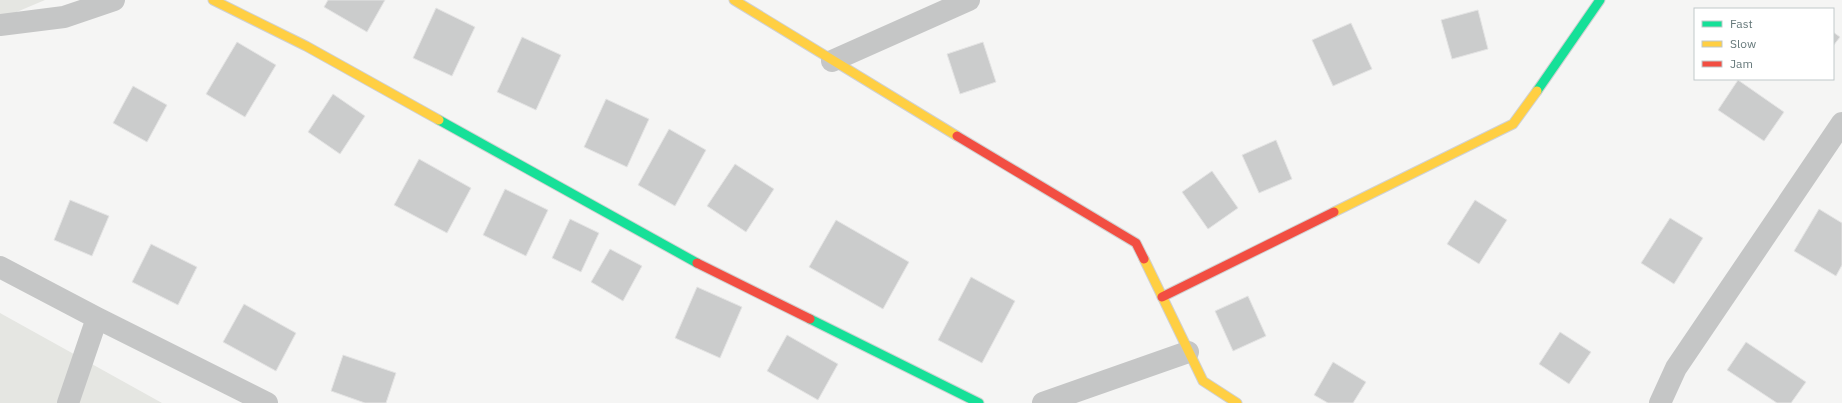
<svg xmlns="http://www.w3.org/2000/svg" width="1842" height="403" viewBox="0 0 1842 403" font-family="'IBM Plex Sans',sans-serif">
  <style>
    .green { fill: #e5e6e2 }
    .building { fill: #cbcccc; stroke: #e4e4e4 }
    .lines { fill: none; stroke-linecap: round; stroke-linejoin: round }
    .fast-casing { stroke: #d0d1d1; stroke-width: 11 }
    .slow-casing { stroke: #d0d1d1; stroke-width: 11 }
    .jam-casing { stroke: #d0d1d1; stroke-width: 11 }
    .street { stroke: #c5c6c6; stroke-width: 22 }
    .fast { stroke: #16e098; stroke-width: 9 }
    .slow { stroke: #ffcf43; stroke-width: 9 }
    .jam { stroke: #f24e42; stroke-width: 9 }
  </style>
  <rect width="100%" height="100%" fill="#f5f5f4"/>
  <path class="green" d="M 0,0 L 45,0 L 0,19 Z
    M 0,313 L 162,403 L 0,403 Z"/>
  <path class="building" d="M 328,0 L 385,0 L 367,32 L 324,7 Z
    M 436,8 L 475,27 L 452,76 L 413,58 Z
    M 1478,10 L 1488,49 L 1452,59 L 1441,20 Z
    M 1351,23 L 1372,69 L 1333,86 L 1312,40 Z
    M 1833,32 L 1840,37 L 1833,46 Z
    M 522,37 L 561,55 L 536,110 L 497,92 Z
    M 237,42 L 276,65 L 245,117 L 206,94 Z
    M 983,42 L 996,82 L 960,94 L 947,54 Z
    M 1738,80 L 1784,112 L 1764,141 L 1718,110 Z
    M 133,86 L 167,105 L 147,142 L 113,123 Z
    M 333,94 L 365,116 L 340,154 L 308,132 Z
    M 606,99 L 649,119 L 627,167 L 584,147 Z
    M 669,129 L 706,150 L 675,206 L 638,185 Z
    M 1276,140 L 1292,179 L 1259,193 L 1242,155 Z
    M 419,159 L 471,188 L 447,233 L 394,205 Z
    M 735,164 L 774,189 L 746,232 L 707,206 Z
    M 1212,171 L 1238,208 L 1208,229 L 1182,192 Z
    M 505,189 L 548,210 L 526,256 L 483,235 Z
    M 70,200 L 109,216 L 92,256 L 54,240 Z
    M 1475,200 L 1507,220 L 1479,264 L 1447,244 Z
    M 1819,209 L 1842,223 L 1842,265 L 1836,276 L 1794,251 Z
    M 1670,218 L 1703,238 L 1674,284 L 1641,263 Z
    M 570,219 L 599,233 L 581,272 L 552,258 Z
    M 836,220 L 909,262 L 883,309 L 809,267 Z
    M 151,244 L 197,267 L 178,305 L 132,282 Z
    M 610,249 L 642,266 L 623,301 L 591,282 Z
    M 971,277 L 1015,301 L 982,363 L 938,340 Z
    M 697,287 L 742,307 L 720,358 L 675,338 Z
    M 1248,296 L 1266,336 L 1233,351 L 1215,311 Z
    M 244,304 L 296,333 L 276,371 L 223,342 Z
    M 1560,332 L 1591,352 L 1569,384 L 1539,364 Z
    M 787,335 L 838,364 L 818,400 L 767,371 Z
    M 1746,342 L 1806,382 L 1791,403 L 1777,403 L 1727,370 Z
    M 343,355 L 396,373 L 386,403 L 365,403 L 331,391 Z
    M 1333,362 L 1366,382 L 1353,403 L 1328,403 L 1314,395 Z"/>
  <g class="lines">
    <defs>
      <path id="fast" d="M 1537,91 L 1600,0
        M 439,120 L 697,263
        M 810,319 L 979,403"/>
      <path id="slow" d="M 213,0 L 306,46 L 439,120
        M 734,0 L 957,136
        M 1334,212 L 1513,124 L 1537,91
        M 1144,259 L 1203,381 L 1237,403"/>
      <path id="jam" d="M 957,136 L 1136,243 L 1144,259
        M 697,263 L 810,319
        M 1162,297 L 1334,212"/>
    </defs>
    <use href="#fast" class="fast-casing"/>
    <use href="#slow" class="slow-casing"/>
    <use href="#jam" class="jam-casing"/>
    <path class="street" d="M 0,25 L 64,17 L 114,0
      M 832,61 L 969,0
      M 0,267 L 97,318 L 267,403
      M 68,403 L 97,318
      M 1043,403 L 1188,352
      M 1660,403 L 1676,368 L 1842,123"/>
    <use href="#fast" class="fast"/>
    <use href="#slow" class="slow"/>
    <use href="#jam" class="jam"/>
  </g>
  <rect x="1694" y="8" width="140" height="72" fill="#ffffff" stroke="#c1c9ca"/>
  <rect x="1702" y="21" width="20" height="6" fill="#16e098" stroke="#c1c9ca"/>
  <text x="1730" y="28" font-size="12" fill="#65787a">Fast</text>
  <rect x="1702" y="41" width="20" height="6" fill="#ffcf43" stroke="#c1c9ca"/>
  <text x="1730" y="48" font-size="12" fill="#65787a">Slow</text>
  <rect x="1702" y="61" width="20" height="6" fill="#f24e42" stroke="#c1c9ca"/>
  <text x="1730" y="68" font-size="12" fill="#65787a">Jam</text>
</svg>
